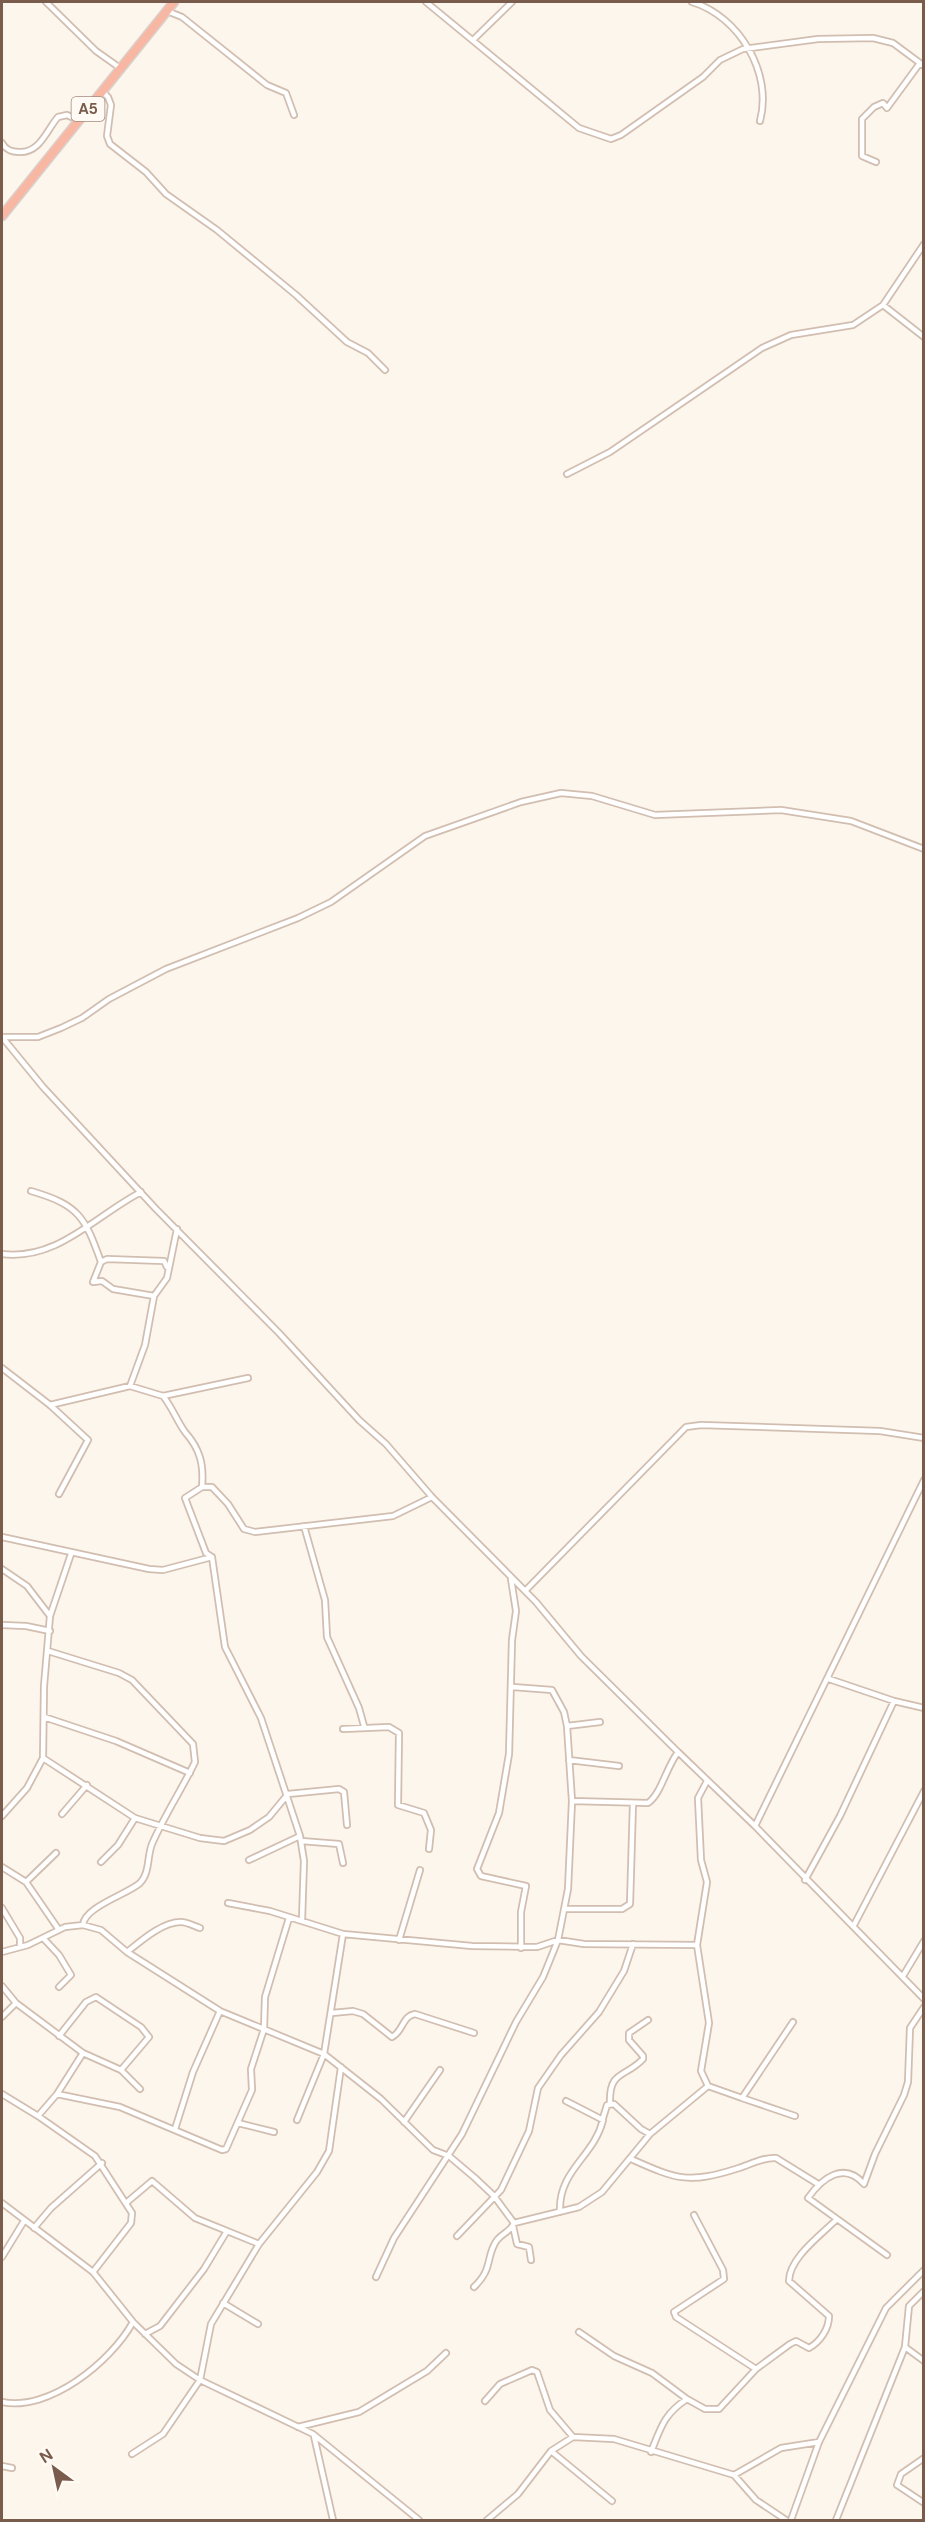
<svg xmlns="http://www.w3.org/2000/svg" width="925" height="2522" viewBox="0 0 925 2522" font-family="'DM Sans',sans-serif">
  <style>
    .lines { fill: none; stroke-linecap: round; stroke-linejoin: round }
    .street-casing { stroke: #d1beb0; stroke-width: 8 }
    .highway-casing { stroke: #dad1cd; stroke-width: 11 }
    .street { stroke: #fff; stroke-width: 4.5 }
    .highway { stroke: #f7b7a3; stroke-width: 8 }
    .labels { text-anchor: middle; stroke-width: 4.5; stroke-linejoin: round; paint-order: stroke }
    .shield { fill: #fffaf3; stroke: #a28b7f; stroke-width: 1.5 }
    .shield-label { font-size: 15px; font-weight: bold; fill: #7a5c4d }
  </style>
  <rect width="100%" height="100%" fill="#fdf6ec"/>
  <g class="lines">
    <defs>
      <path id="street" d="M 46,2 L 96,51 L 120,68
        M 426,2 L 579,128 L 611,139 L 621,135 L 703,77 L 720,60 L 743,49 L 818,39 L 873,38 L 893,43 L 924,66
        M 692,2 C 739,16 773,73 760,121
        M 167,11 L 182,17 L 267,85 L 286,93 L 294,115
        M 474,39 L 512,2
        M 102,91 L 108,97 L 111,105 L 107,136 L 110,144 L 146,172 L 166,194 L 217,230 L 296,295 L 347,342 L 368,353 L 385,370
        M 2,143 C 6,150 11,152 19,152 C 40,153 46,131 58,117 L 67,115 L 78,120
        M 876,162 L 862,156 L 862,119 L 874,107 L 883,103 L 887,108 L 920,63
        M 924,244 L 883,305 L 924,337
        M 567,474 L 610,452 L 762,348 L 791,335 L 853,325 L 883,305
        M 2,1037 L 43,1087 L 156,1209 L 279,1333 L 359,1420 L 386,1444 L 432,1497 L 536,1602 L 581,1656 L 678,1752 C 666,1768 661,1794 648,1803 L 572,1801
        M 2,1037 L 38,1037 L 61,1028 L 82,1018 L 109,999 L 166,969 L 298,918 L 331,902 L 425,836 L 521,802 L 561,793 L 592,796 L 655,815 L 781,810 L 851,821 L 924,849
        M 31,1191 C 79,1205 85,1217 101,1262 L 93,1282 L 102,1281 L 113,1289 L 154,1296
        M 2,1254 C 57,1261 95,1216 141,1192
        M 101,1262 L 107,1259 L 164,1261 L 167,1267
        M 2,1368 L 50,1405 L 88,1440 L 59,1494
        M 130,1386 L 145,1345 L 154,1296 L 167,1278 L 177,1229
        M 163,1396 C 172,1407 177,1421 185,1432 C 200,1449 204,1464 202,1487
        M 50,1405 L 130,1386 L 163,1396 L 248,1378
        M 304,1526 L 325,1600 L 327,1637 L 359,1708 L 364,1726
        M 2,1537 L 149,1569 L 163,1570 L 212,1557
        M 2,1569 L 27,1586 L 50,1616
        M 511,1579 L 516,1611 L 512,1640 L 509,1754 L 499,1813 L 477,1869 L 481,1876 L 526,1886 L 521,1912 L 521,1948
        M 525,1591 L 686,1427 L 701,1425 L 880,1431 L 924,1438
        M 2,1625 L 26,1626 L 50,1631
        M 48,1651 L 119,1673 L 132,1680 L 193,1744 L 195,1762 C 182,1789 164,1816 152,1844 C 147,1856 150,1873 140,1883 C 128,1894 84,1907 83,1925
        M 829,1679 L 894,1701
        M 44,1717 L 116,1741 L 190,1773
        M 567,1726 L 600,1722
        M 343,1729 L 389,1727 L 399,1733 L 398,1805 L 424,1813 L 431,1830 L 429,1849
        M 678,1752 L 755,1826 L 924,1999
        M 43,1758 L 135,1818 L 200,1838 L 224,1841 L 250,1830 L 269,1817 L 288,1794 L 339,1789 L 344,1792 L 347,1825
        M 569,1760 L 619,1766
        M 707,1781 L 698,1798 L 701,1860 L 707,1882 L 697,1945 L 709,2023 L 701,2071 L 708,2086 L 742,2098 L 793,2022
        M 62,1814 L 87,1785
        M 2,1816 L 27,1788 L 43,1758 L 44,1686 L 50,1616 L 71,1554
        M 755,1826 L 924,1480
        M 301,1841 L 339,1844 L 343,1863
        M 249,1860 L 300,1836
        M 101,1862 L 118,1845 L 135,1818
        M 2,1867 L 26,1882 L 59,1930
        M 805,1880 L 840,1816 L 894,1701 L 924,1708
        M 26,1882 L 56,1853
        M 228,1903 L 270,1911 L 343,1934 L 472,1946 L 537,1947 L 558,1940 L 584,1944 L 697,1945
        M 2,1908 L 20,1938 L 20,1947
        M 565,1909 L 622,1909 L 630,1904 L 633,1803
        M 302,1920 L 304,1861 L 300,1836 L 261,1718 L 225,1647 L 212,1557 L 206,1553 L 185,1498 L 202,1487 L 212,1487 L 228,1504 L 244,1529 L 255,1532 L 393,1516 L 432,1497
        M 854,1925 L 924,1791
        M 44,1939 L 59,1955 L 71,1975 L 59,1987
        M 399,1940 L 420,1870
        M 2,1952 L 28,1945 L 65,1927 L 83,1925 L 101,1930 L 127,1952 L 220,2011 L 324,2054 L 381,2099 L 433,2150 L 449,2156 L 475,2178 L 494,2196 L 514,2223 L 579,2207 L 602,2192 L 650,2134 L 708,2086
        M 127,1952 C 141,1941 162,1922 181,1922 C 187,1922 194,1926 200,1928
        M 903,1976 L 924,1941
        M 2,1986 L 16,2003 L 83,2053 L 57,2094 L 38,2116 L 2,2094
        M 332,2013 L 353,2011 L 363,2014 L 392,2037 C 403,2032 402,2016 415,2014 L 474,2033
        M 2,2017 L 16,2003
        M 59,2036 L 86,2002 L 96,1997 L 141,2027 L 149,2037 L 121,2070 L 83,2053
        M 121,2070 L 140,2089
        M 57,2094 L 120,2107 L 222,2150 L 226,2149 L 252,2090 L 251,2069 L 264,2029 L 265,1997 L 289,1918
        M 742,2098 L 795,2116
        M 610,2103 C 609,2070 625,2078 643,2059 L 643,2056 L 629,2040 L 629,2033 L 648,2020
        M 38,2116 L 95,2156 L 132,2213 L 131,2223 L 93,2272
        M 603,2118 L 607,2105 L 614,2104 L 641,2129 L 650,2134
        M 297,2120 L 324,2054 L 343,1934
        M 404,2122 L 440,2070
        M 238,2123 L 274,2132
        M 175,2129 L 193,2072 L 220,2011
        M 631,2159 C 678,2180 689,2184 739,2168 C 751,2164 764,2157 776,2158 L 818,2184
        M 2,2203 L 93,2272 L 133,2322 L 176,2364 L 200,2380 L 313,2434 L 419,2520
        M 126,2203 L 152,2181 L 195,2218 L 259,2244
        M 560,2212 C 558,2170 594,2157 603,2120 L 566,2101
        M 694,2215 L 723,2270 L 724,2279 L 674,2312 L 676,2317 L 756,2369
        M 513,2226 L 517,2244 L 529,2247 L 531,2260
        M 34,2228 L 51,2208 L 102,2163
        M 457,2236 L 501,2190 L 529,2131 L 538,2088 L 561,2055 L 599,2012 L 624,1971 L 633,1944
        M 887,2255 L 808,2198 C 822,2178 844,2161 864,2184 L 875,2154 L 904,2095 L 908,2082 L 910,2028 L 924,2007
        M 2,2257 L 24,2221
        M 376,2277 L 394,2238 L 462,2134 L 516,2022 L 543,1977 L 558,1940 L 568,1889 L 572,1801 L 567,1726 L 564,1712 L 552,1690 L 513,1687
        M 474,2287 C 494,2268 485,2257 497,2240 C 503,2233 511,2231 514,2223
        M 223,2303 L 258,2324
        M 579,2332 L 614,2356 L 652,2373 L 687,2399
        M 145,2334 L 160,2326 L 204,2269 L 227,2231
        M 905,2347 L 924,2361
        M 485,2401 L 500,2384 L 532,2370 L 537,2372 L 550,2410 L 573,2437
        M 2,2402 C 49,2412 111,2362 133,2322
        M 298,2427 L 359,2412 L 427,2371 L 446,2353
        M 314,2436 L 333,2520
        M 551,2451 L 612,2501
        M 651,2452 C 661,2427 664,2414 687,2399 L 705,2409 L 719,2409 L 756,2369 L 790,2344 L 796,2341 L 809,2348 C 820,2342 829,2329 829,2316 L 789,2281 C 789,2258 821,2235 837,2219
        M 132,2454 L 163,2434 L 200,2380 L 211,2324 L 259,2244 L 317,2172 L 329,2151 L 341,2067
        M 924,2458 L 901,2474 L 897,2485 L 924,2503
        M 2,2466 L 12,2468
        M 734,2475 L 781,2448 L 819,2442
        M 487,2520 L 518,2494 L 551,2451 L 573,2437 L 614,2439 L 734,2475 L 756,2500 L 786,2520
        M 791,2520 L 819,2442 L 886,2308 L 924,2270
        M 836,2520 L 905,2347 L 909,2306 L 924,2291"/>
      <path id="highway" d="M 2,216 L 174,2"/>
    </defs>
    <use href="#street" class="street-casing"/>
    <use href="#highway" class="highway-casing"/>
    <use href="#street" class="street"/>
    <use href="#highway" class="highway"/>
  </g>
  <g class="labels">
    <rect class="shield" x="71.5" y="97" width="33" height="24" rx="4.5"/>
    <g class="shield-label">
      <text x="88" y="114">A5</text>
    </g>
  </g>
  <rect width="925" height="2522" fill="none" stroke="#7a5c4d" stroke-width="6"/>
  <g transform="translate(54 2468) rotate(327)" stroke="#fffaf3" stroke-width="4.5" paint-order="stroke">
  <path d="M0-4.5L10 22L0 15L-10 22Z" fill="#7a5c4d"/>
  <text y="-9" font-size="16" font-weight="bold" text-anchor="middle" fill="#7a5c4d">N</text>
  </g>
</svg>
